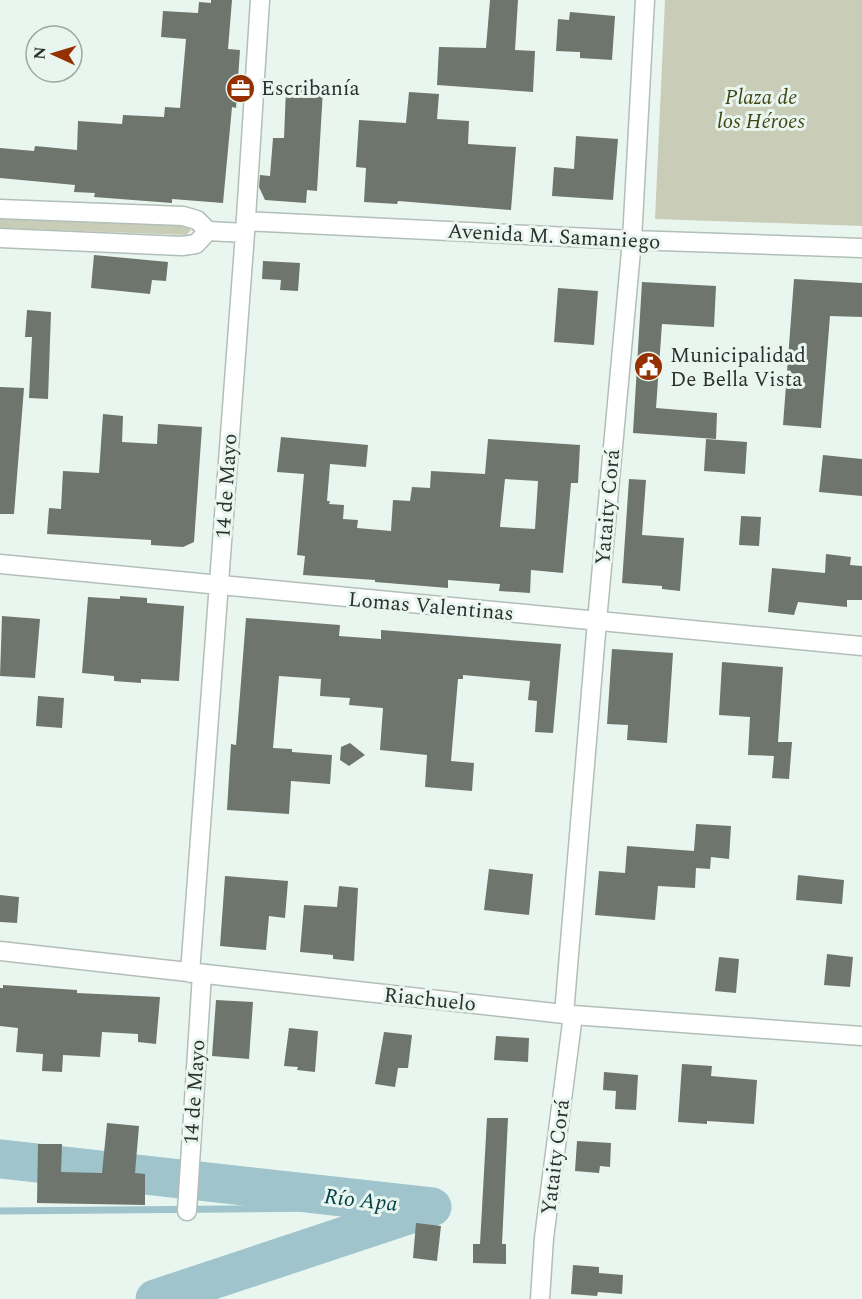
<svg xmlns="http://www.w3.org/2000/svg" width="862" height="1299" viewBox="0 0 862 1299" font-family="Spectral,serif">
  <style>
    .green { fill: #c9ccb6 }
    .lines { fill: none; stroke-linecap: round; stroke-linejoin: round }
    .stream { stroke: #9fc4cc; stroke-width: 7 }
    .river { stroke: #9fc4cc; stroke-width: 39 }
    .building { fill: #6e756c; fill-rule: evenodd }
    .street-casing { stroke: #b2beb8; stroke-width: 21 }
    .street { stroke: #fff; stroke-width: 18 }
    .labels { text-anchor: middle; stroke-width: 6; stroke-linejoin: round; paint-order: stroke }
    .poi-label { font-size: 21px; fill: #2c302e; stroke: #e9f6ef; text-anchor: start }
    .park-label { font-size: 21px; font-style: italic; fill: #424614; stroke: #e9f6ef }
    .street-label { font-size: 21px; fill: #2c302e; stroke: #e9f6ef }
    .water-label { font-size: 22px; font-style: italic; fill: #013d46; stroke: #e9f6ef }
  </style>
  <rect width="100%" height="100%" fill="#e9f6ef"/>
  <path class="green" d="M 665,0 L 862,0 L 862,226 L 655,219 Z
    M 0,219 L 187,226 L 191,230 L 186,235 L 0,228 Z"/>
  <g class="lines">
    <path class="stream" d="M 0,1211 L 432,1207"/>
    <path class="river" d="M 0,1159 L 432,1207 L 155,1299"/>
  </g>
  <path class="building" d="M 211,0 L 232,0 L 228,49 L 240,50 L 236,108 L 232,107 L 223,203 L 172,199 L 172,203 L 94,197 L 95,193 L 74,192 L 75,185 L 0,178 L 0,148 L 34,151 L 35,146 L 77,150 L 78,121 L 122,124 L 123,115 L 164,117 L 165,107 L 180,108 L 186,39 L 161,37 L 163,11 L 198,13 L 199,2 L 211,3 Z
    M 490,0 L 518,0 L 515,50 L 535,51 L 533,92 L 437,85 L 439,47 L 486,48 Z
    M 570,12 L 615,16 L 612,60 L 580,58 L 580,52 L 556,51 L 558,19 L 569,20 Z
    M 286,89 L 323,90 L 317,191 L 307,190 L 306,203 L 265,200 L 259,187 L 260,175 L 270,176 L 273,138 L 284,138 Z
    M 409,92 L 439,94 L 437,119 L 469,121 L 468,144 L 516,147 L 511,210 L 398,201 L 397,204 L 364,202 L 366,168 L 356,167 L 359,120 L 406,123 Z
    M 576,136 L 618,139 L 613,200 L 552,196 L 554,167 L 574,169 Z
    M 94,255 L 168,262 L 166,281 L 152,280 L 150,294 L 91,288 Z
    M 263,261 L 300,263 L 298,291 L 280,290 L 281,280 L 262,279 Z
    M 794,279 L 862,283 L 862,317 L 830,316 L 821,428 L 783,425 Z
    M 642,282 L 716,286 L 714,327 L 662,324 L 656,408 L 717,413 L 716,439 L 633,433 Z
    M 558,288 L 598,291 L 594,345 L 554,342 Z
    M 27,310 L 51,312 L 48,399 L 29,398 L 32,337 L 25,337 Z
    M 0,387 L 24,388 L 14,514 L 0,514 Z
    M 103,414 L 123,416 L 122,442 L 157,444 L 158,424 L 202,427 L 194,542 L 183,547 L 151,545 L 151,540 L 47,534 L 49,508 L 61,509 L 63,471 L 99,473 Z
    M 281,437 L 368,445 L 366,467 L 330,464 L 327,501 L 330,501 L 329,504 L 344,505 L 343,519 L 358,520 L 357,528 L 391,531 L 393,500 L 410,501 L 412,487 L 430,488 L 431,471 L 485,474 L 488,439 L 580,445 L 578,483 L 571,483 L 563,573 L 531,570 L 530,593 L 499,591 L 500,584 L 448,580 L 448,588 L 375,582 L 375,580 L 303,575 L 305,556 L 297,555 L 304,474 L 277,472 ZM 505,479 L 538,481 L 535,529 L 500,527 Z
    M 706,439 L 747,442 L 745,474 L 704,471 Z
    M 823,455 L 862,459 L 862,496 L 819,492 Z
    M 629,479 L 646,480 L 642,535 L 684,538 L 680,591 L 662,589 L 662,586 L 622,583 Z
    M 741,516 L 761,517 L 759,546 L 739,545 Z
    M 826,554 L 851,557 L 850,565 L 862,566 L 862,600 L 847,600 L 847,607 L 798,602 L 794,615 L 768,612 L 772,568 L 825,573 Z
    M 120,596 L 147,598 L 147,603 L 184,606 L 179,681 L 141,679 L 141,683 L 114,681 L 114,676 L 82,673 L 88,597 L 120,599 Z
    M 2,616 L 40,619 L 35,678 L 0,676 Z
    M 246,618 L 340,625 L 339,636 L 381,639 L 381,630 L 561,644 L 553,733 L 535,732 L 537,701 L 528,700 L 530,681 L 463,675 L 463,679 L 458,679 L 451,761 L 474,763 L 472,791 L 425,787 L 427,755 L 380,750 L 383,708 L 349,705 L 350,698 L 320,696 L 321,679 L 279,676 L 273,748 L 292,749 L 292,752 L 332,755 L 330,784 L 291,781 L 289,814 L 227,810 L 231,744 L 236,745 Z
    M 612,649 L 673,653 L 667,743 L 627,740 L 628,725 L 607,724 Z
    M 722,662 L 783,667 L 778,742 L 792,742 L 789,779 L 772,778 L 774,756 L 748,755 L 750,717 L 719,715 Z
    M 38,696 L 64,698 L 62,728 L 36,726 Z
    M 350,743 L 365,755 L 349,766 L 340,760 L 341,747 Z
    M 696,824 L 731,826 L 729,859 L 711,857 L 710,869 L 696,868 L 695,888 L 658,886 L 655,920 L 595,915 L 599,871 L 625,873 L 627,846 L 694,851 Z
    M 489,869 L 533,874 L 529,915 L 484,910 Z
    M 798,875 L 844,880 L 842,904 L 796,900 Z
    M 225,876 L 288,881 L 285,918 L 269,916 L 266,950 L 220,946 Z
    M 339,886 L 358,888 L 354,961 L 333,959 L 333,955 L 300,952 L 304,905 L 337,907 Z
    M 0,895 L 19,897 L 17,923 L 0,922 Z
    M 827,954 L 853,957 L 850,987 L 824,985 Z
    M 719,957 L 739,959 L 736,993 L 715,991 Z
    M 3,985 L 77,990 L 77,993 L 160,997 L 156,1044 L 138,1042 L 138,1034 L 102,1032 L 100,1057 L 63,1055 L 62,1072 L 42,1071 L 43,1054 L 16,1052 L 18,1028 L 0,1026 L 0,988 L 3,988 Z
    M 216,1000 L 253,1002 L 249,1059 L 212,1056 Z
    M 289,1028 L 318,1031 L 315,1072 L 297,1070 L 298,1067 L 284,1066 Z
    M 384,1032 L 412,1035 L 408,1068 L 398,1068 L 395,1087 L 375,1084 Z
    M 496,1036 L 529,1038 L 528,1062 L 494,1060 Z
    M 682,1064 L 712,1066 L 711,1076 L 757,1080 L 754,1124 L 707,1121 L 707,1124 L 678,1122 Z
    M 604,1072 L 638,1075 L 636,1110 L 615,1109 L 616,1091 L 603,1090 Z
    M 487,1118 L 508,1118 L 502,1244 L 506,1244 L 506,1264 L 473,1263 L 473,1244 L 480,1244 Z
    M 107,1123 L 139,1126 L 135,1173 L 145,1174 L 145,1205 L 37,1203 L 38,1144 L 62,1144 L 61,1172 L 102,1173 Z
    M 577,1141 L 611,1143 L 610,1167 L 600,1166 L 599,1173 L 575,1171 Z
    M 416,1223 L 441,1226 L 437,1261 L 413,1258 Z
    M 573,1265 L 599,1267 L 599,1273 L 623,1275 L 622,1294 L 598,1292 L 597,1296 L 571,1294 Z"/>
  <g class="lines">
    <defs>
      <path id="street" d="M 0,209 L 183,216 L 197,220 L 208,231 L 245,233
        M 246,221 L 632,240 L 862,248
        M 0,238 L 182,246 L 196,244 L 208,231
        M 0,564 L 862,646
        M 0,951 L 573,1015 L 862,1036
        M 190,973 L 245,233 L 260,0
        M 564,1014 L 597,621 L 632,240 L 645,0
        M 187,1211 L 202,974
        M 540,1299 L 544,1238 L 573,1015"/>
    </defs>
    <use href="#street" class="street-casing"/>
    <use href="#street" class="street"/>
  </g>
  <defs>
    <symbol id="office-disc" viewBox="-11 -11 22 22"><circle r="9.5" fill="#953100" stroke="#e9f6ef"/><path d="M-6-3h4V-5.5h4V-3h4V5H-6ZM-1-4.5V-3h2v-1.5ZM-6 0V1H6V0Z" fill="#fff"/></symbol>
    <symbol id="civic-disc" viewBox="-11 -11 22 22"><circle r="9.5" fill="#953100" stroke="#e9f6ef"/><path d="M-.6-6.5H3V-4.5H.6V-3L4-1V1h2V6H-6V1h2V-1L-.6-3ZM-1.2 2.5V6h2.4V2.5Z" fill="#fff"/></symbol>
  </defs>
  <g fill-rule="evenodd">
    <use href="#office-disc" x="224" y="72" width="33" height="33"/>
    <use href="#civic-disc" x="632" y="350" width="33" height="33"/>
  </g>
  <g class="labels">
    <g class="poi-label">
      <text x="261" y="95">Escribanía</text>
      <text x="670" y="362">Municipalidad<tspan x="670" dy="24">De Bella Vista</tspan></text>
    </g>
    <g class="park-label">
      <text x="761" y="104">Plaza de<tspan x="761" dy="24">los Héroes</tspan></text>
    </g>
    <g class="street-label">
      <text transform="translate(554 236) rotate(3)" y="7">Avenida M. Samaniego</text>
      <text transform="translate(226 486) rotate(-86)" y="7">14 de Mayo</text>
      <text transform="translate(607 507) rotate(-85)" y="7">Yataity Corá</text>
      <text transform="translate(431 606) rotate(5)" y="7">Lomas Valentinas</text>
      <text transform="translate(430 999) rotate(6)" y="7">Riachuelo</text>
      <text transform="translate(194 1092) rotate(-86)" y="7">14 de Mayo</text>
      <text transform="translate(555 1157) rotate(-83)" y="7">Yataity Corá</text>
    </g>
    <g class="water-label">
      <text transform="translate(361 1199) rotate(6)" y="8">Río Apa</text>
    </g>
  </g>
  <g transform="translate(54 54) rotate(274)"><circle r="28" fill="#e9f6ef" stroke="#9da7a2" stroke-width="1.5"/>
  <path d="M0-4.5L10 22L0 15L-10 22Z" fill="#953100"/>
  <text y="-9" font-size="16" font-weight="bold" text-anchor="middle" fill="#2c302e">N</text>
  </g>
</svg>
